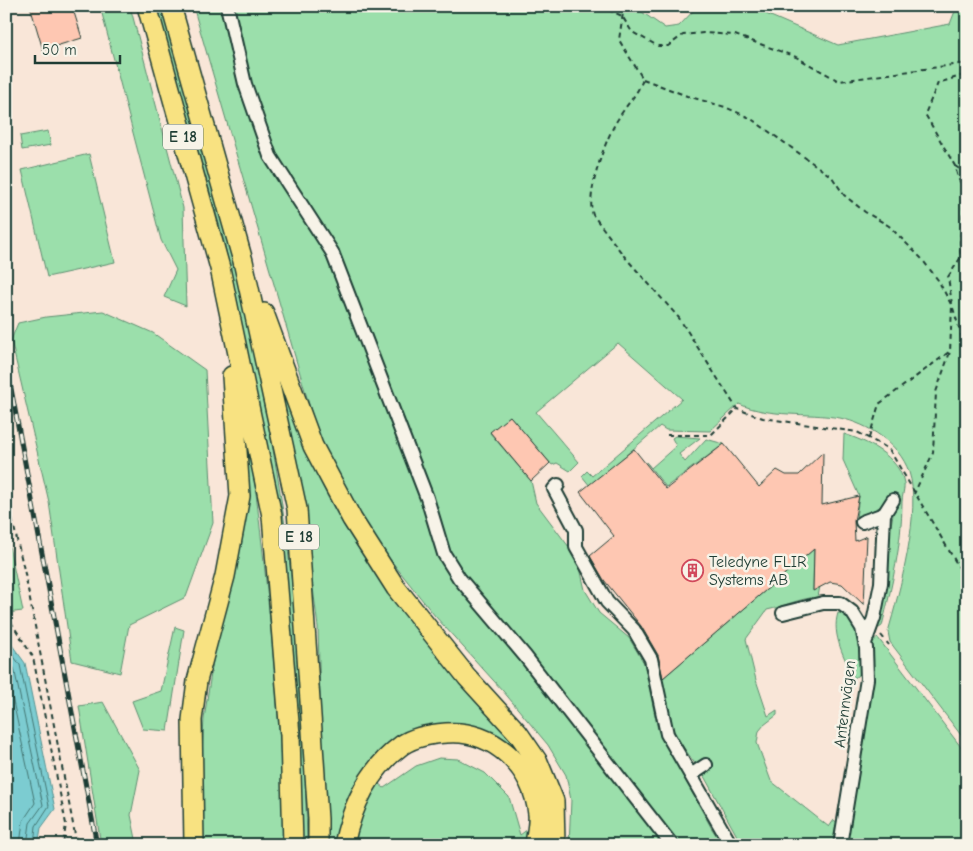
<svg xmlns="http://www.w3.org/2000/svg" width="973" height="851" viewBox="0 0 973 851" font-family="'Comic Neue',sans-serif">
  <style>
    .green { fill: #9bdfab; stroke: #5d8e70 }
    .water { fill: #7bccd1; stroke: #569392 }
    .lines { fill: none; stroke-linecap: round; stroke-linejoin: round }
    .shore { stroke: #447673; stroke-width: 1 }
    .building { fill: #fec7b2; stroke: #1f3d34 }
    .minor-casing { stroke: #1f3d34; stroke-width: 16 }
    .highway-casing { stroke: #1f3d34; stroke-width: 22 }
    .path { stroke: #1f3d34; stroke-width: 2; stroke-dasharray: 5 4; stroke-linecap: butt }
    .minor { stroke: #f7f3e8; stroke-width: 12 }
    .highway { stroke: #f8e281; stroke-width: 19 }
    .rail-casing { stroke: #1f3d34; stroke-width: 5 }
    .rail { stroke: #f7f3e8; stroke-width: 3; stroke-dasharray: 9; stroke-linecap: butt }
    .labels { text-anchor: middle; stroke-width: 5; stroke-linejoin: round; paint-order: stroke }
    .shield { fill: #f7f3e8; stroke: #60746a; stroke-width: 1 }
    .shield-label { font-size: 15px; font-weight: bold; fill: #1f3d34 }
    .poi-label { font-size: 16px; fill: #1f3d34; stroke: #f7f3e8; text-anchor: start }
    .street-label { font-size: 16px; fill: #1f3d34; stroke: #f7f3e8 }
  </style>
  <rect width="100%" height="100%" fill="#f9e6d8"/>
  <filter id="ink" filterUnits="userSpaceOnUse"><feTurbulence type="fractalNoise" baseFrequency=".02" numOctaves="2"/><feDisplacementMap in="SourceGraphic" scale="10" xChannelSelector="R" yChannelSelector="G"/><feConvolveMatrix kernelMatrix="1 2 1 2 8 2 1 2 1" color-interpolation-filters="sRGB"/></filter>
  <g filter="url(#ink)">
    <path class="green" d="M 100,6 L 130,6 L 183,208 L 186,306 L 164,297 L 176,270 L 161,240 Z
      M 157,6 L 163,6 C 187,92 213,177 234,263 C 247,314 257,366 267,418 C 295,558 304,702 307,845 L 300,845 L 258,408 L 224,241 Z
      M 193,6 L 640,6 L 639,10 L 665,28 L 679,26 L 698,6 L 763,6 L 766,14 L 838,45 L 950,24 L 957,6 L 967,6 L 967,743 L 890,642 L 888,632 C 899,593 922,510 909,472 C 899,443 868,424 840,418 C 806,412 771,418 739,404 L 710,431 L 666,430 L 660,426 L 590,486 L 582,476 L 587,471 L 592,476 L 682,399 L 618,343 L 536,412 L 579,462 L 570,471 L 557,463 L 552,465 L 510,416 L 490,433 L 531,481 L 536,503 L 578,559 L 585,590 L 599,613 L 629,638 L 644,663 L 658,730 L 712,829 L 723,845 L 678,845 L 671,837 L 667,845 L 569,845 L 571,800 L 566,775 L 548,745 L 503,691 L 435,616 L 377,543 L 334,474 L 315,425 Z
      M 48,131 L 51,145 L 22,150 L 20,136 Z
      M 89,154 L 115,262 L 47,277 L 22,170 Z
      M 103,311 L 153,333 L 205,370 L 213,523 L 186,597 L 129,625 L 120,673 L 72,661 L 49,502 L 11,340 L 18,323 L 46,317 Z
      M 278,378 C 299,434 320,490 353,540 C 402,617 465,683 526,751 L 534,775 L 514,746 L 490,731 L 455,724 L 419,729 L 372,761 L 356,782 L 347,798 L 337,845 L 324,845 L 318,627 L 310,564 Z
      M 844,434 C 866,441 899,456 904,483 C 905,488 902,496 902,502 C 902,544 892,585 882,626 L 879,628 L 874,626 L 885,575 L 891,525 L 896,500 L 891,497 L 878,508 L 856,518 L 859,496 L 843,460 Z
      M 675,436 L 700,438 L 679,454 L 685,462 L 706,439 L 724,444 L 666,487 L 646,462 L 651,468 L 676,446 L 672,438 Z
      M 249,450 L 251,453 C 267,579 280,703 284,831 L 281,845 L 202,845 L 202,755 L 204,719 L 245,453 Z
      M 6,532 L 23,611 L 6,613 Z
      M 814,549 L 813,590 L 820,586 L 818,597 C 796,599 786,606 767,610 L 746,639 L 756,680 L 768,716 L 777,710 L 777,715 L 764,725 L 759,731 L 757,743 L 771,781 L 829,827 L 834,820 L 839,824 L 836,845 L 742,845 L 705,778 L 677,738 L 670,722 L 662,679 Z
      M 838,613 L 847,614 L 859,632 L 863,672 L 854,678 C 845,659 831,635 838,613 Z
      M 175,627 L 184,630 L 168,731 L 143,729 L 132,701 L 161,691 Z
      M 878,638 L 967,755 L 967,845 L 846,845 L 870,644 Z
      M 103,702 L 140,770 L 131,815 L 136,839 L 133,845 L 101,845 L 79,706 Z
      M 439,758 L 458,759 L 485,773 L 509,797 L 520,835 L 528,829 L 525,845 L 353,845 L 364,808 L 378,783 L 384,788 L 416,766 Z"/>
    <path class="water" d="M 6,644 L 12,645 L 25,663 L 55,809 L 41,828 L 38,845 L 6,845 Z"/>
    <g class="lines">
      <path class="shore" d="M 6,649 L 10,651 L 20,665 L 49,806 L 36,826 L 34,845
        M 6,656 L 14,668 L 43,805 L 30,823 L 27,845
        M 6,669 L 35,803 L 23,821 L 20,845"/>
    </g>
    <path class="building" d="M 30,6 L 72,6 L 82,38 L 43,50 Z
      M 510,416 L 550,463 L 531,481 L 490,432 Z
      M 724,444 L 759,487 L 777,470 L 786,475 L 799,475 L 823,452 L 822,505 L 859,496 L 854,521 L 855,541 L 867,536 L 864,605 L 842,584 L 830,582 L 813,591 L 814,549 L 663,678 L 658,655 L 641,626 L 604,580 L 590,556 L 614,536 L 580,492 L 634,449 L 666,489 Z"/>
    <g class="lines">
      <defs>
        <path id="minor" d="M 227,6 L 245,84 L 270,156 L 332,252 L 427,498 L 444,554 L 459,578 L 525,656 L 672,845
          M 558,485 L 554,489 L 576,530 L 576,547 L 607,602 L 634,630 L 651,659 L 667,734 L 731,845
          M 862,522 L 884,514
          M 783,613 L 823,603 L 840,603 L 852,612 L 862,628 L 866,648 L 867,679 L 840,845
          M 865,643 L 874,618 L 881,583 L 884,514 L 893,500
          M 691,775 L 706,765"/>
        <path id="highway" d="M 147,6 L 220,268 L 272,516 L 290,735 L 293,845
          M 171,6 L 243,261 L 297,509 L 318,819 L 318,845
          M 264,313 L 313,446 L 352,519 L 396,588 L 467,677 L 518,733 L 538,762 L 554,801 L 555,845
          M 194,845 L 192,720 L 197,681 L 225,576 L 240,496 L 232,376
          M 344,845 C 352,806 369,769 402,745 C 414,737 432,734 446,733 C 493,729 533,767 538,814 C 539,824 536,835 535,845"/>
      </defs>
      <use href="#minor" class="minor-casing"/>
      <use href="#highway" class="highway-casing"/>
      <path class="path" d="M 600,6 L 622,16 L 632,32 L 658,46 L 668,46 L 683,35 L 703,33 L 735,35 L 796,57 L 839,81 L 967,63
        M 624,6 L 619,40 L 643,79 C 638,94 626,105 618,119 C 606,137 585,195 593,215 L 624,256 L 679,318 L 737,409 L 763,418 L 857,432 L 889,449 L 967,581
        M 643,79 L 687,96 L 725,107 L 750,118 L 832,177 L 844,195 L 865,212 L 889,226 L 921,258 L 938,280 L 952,306 L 950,352 L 936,392 L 933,453 L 914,494
        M 955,166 L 967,174
        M 952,304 L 948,277 L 961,257 L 960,242 L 965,190 L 958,178 L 955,166 L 925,114 L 938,83 L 961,76 L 967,70
        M 953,308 L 963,341 L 967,345
        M 667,435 L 711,435 L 737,409
        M 869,438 L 879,404 L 949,352
        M 6,493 L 25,574 L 77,845
        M 6,614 L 33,657 L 66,824 L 63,845
        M 881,635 L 889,645"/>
      <use href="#minor" class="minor"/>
      <use href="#highway" class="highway"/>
      <defs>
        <path id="rail" d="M 6,362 L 97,845"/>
      </defs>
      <use href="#rail" class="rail-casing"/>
      <use href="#rail" class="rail"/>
    </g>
  </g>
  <defs>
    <symbol id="building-ring" viewBox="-11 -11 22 22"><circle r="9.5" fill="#f7f3e8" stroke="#d1495b" stroke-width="1.5"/><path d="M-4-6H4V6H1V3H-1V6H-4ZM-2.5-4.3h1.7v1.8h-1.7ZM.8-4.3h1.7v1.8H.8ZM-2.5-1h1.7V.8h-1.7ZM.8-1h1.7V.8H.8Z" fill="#d1495b"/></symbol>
  </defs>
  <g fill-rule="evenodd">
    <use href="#building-ring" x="680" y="558" width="25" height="25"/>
  </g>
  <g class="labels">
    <g class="shield">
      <rect x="163" y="124.5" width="40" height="25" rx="4"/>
      <rect x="279" y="524.5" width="40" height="25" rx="4"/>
    </g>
    <g class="shield-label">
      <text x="183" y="142">E 18</text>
      <text x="299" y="542">E 18</text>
    </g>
    <g class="poi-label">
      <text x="709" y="567">Teledyne FLIR<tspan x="709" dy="18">Systems AB</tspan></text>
    </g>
    <g class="street-label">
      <text transform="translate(844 704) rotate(-83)" y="6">Antennvägen</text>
    </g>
  </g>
  <rect width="973" height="851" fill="none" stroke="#f7f3e8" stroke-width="25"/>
  <rect x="12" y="12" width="948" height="826" fill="none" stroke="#1f3d34" stroke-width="2" filter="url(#ink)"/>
  <path d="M35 55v8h85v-8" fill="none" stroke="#1f3d34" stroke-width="2.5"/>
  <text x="42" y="55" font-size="15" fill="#1f3d34" stroke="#f7f3e8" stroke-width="4" paint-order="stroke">50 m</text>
</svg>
